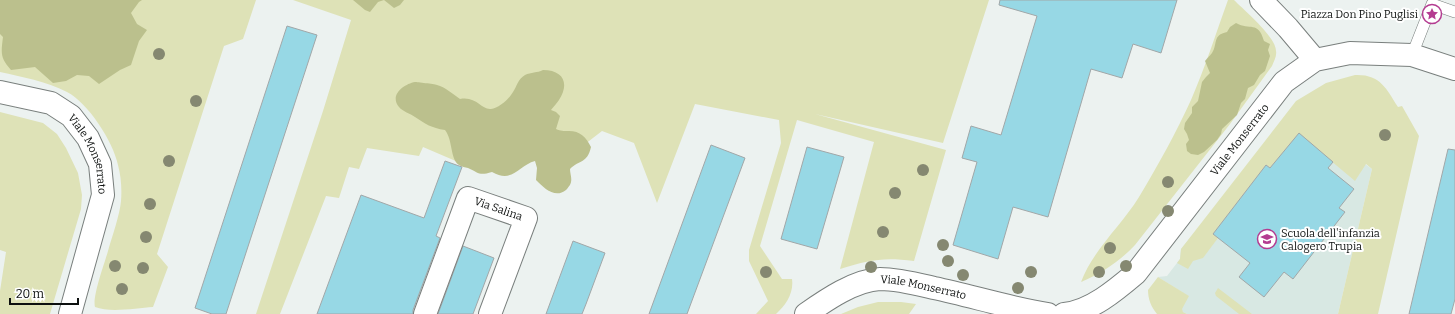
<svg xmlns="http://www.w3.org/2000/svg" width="1455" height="314" viewBox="0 0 1455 314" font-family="Bitter,serif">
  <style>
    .built { fill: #d8e8e3 }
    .green { fill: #dee2b7 }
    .forest { fill: #bbc08d }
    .building { fill: #97d8e5; stroke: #a1a7a8 }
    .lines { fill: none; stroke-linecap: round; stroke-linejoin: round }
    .service-casing { stroke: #797f7d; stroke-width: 12 }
    .minor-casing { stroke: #797f7d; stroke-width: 24 }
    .service { stroke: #fff; stroke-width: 11 }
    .minor { stroke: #fff; stroke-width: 22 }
    .tree { fill: #858871 }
    .labels { text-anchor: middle; stroke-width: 4; stroke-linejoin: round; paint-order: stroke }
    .poi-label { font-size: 11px; fill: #0d100f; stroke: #fff; text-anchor: end }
    .street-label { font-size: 11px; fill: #0d100f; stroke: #fff }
  </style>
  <rect width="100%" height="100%" fill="#ecf2f0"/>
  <path class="built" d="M 1293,113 L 1372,169 L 1338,314 L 1187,314 L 1183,312 L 1181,309 L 1188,296 L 1158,277 L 1167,276 L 1180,259 L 1181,249 Z"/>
  <path class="green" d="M 0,0 L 256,0 L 243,39 L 224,46 L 157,254 L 168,267 L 153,307 C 137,308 110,313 95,307 C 92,297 105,262 108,251 C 112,237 120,214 121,201 C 122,189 121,176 118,165 C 113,141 88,103 67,92 C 46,81 22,77 0,72 Z
    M 293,0 L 989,0 L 943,143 L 815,114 L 946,150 L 914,261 C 882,257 870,260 840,269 L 874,142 L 797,120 L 760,246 L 782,279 L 792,279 C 794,293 786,305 776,314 L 756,314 L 768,301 L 749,261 L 749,250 L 781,143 L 779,120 L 695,104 L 657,203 L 634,143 L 602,131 L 567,158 L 465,165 L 423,147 L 419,156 L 367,148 L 359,169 L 349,167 L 339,198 L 326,196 L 280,314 L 256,314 L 323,111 L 351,20 Z
    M 1228,0 L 1234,0 C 1244,10 1276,37 1276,51 C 1277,56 1274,61 1272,66 L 1230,124 L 1135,245 C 1120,261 1102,273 1081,282 C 1093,250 1121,226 1139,197 C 1157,167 1177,131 1191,100 C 1205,68 1216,33 1228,0 Z
    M 1355,75 C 1380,74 1386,88 1398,107 L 1402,106 L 1419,136 L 1378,314 L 1338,314 L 1372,169 L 1366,164 L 1355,181 L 1299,134 L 1270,168 L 1266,165 L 1213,234 L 1218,238 L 1203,258 L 1193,261 L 1188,269 L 1177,263 L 1180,259 L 1181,249 L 1296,101 L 1326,83 Z
    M 0,112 L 43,123 L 57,134 L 66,148 L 78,173 L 82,195 L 81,209 L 50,314 L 0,314 L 0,291 L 6,252 L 0,250 Z
    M 1158,277 L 1189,296 L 1182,309 L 1183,312 L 1187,314 L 1157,314 C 1151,307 1148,299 1148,290 Z
    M 1218,288 L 1252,314 L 1239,314 L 1216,296 L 1215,293 Z
    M 878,302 L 901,302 L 916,304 L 909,314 L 841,314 L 858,307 Z"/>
  <path class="forest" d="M 0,0 L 142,0 L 139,2 L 131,13 L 137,24 L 147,30 L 139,41 L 131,65 L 120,70 L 99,84 L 89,76 L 77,75 L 66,81 L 53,83 L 35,67 L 11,70 C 0,58 1,53 3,37 L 0,34 Z
    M 353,0 L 404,0 L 400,5 L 394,8 L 384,0 L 378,2 L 370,12 L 365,10 Z
    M 1236,23 C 1250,31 1258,20 1264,41 L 1270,44 L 1268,50 L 1270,56 L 1265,71 L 1260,75 L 1254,85 L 1248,88 L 1245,99 L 1241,103 L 1237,115 L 1222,129 L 1221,134 L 1217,140 L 1204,152 L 1198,155 L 1191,154 L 1187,151 L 1186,144 L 1189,140 L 1187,134 L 1184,129 L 1185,123 L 1192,113 L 1192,107 L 1198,101 L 1202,82 L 1206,77 L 1210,73 L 1205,61 C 1207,58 1210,56 1212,53 C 1218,44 1212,35 1227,32 L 1230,27 Z
    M 543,70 C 563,70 570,83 559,100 C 557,103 554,106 551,110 L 556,112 L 560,116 L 556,129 C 561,131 563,131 569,131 C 580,131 586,137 591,147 C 587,164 580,159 570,169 C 570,173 572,178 571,182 C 571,184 568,188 566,190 C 555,199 544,188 536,180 L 537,168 L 535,161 C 519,165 513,184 492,172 C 479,176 479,173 468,168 C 465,167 462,167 459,165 C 450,159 453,140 445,130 C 431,128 426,124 415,117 C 410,113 403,112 399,107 C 389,95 404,84 415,82 C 417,82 434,84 437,85 C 445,87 453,94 460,99 C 477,96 481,110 491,109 C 499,108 509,99 513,92 C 517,86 518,79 525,75 C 531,72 537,73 543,70 Z"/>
  <path class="building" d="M 1000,0 L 1177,0 L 1161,53 L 1133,44 L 1122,78 L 1091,69 L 1048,217 L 1013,207 L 998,259 L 953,245 L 977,162 L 962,158 L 971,126 L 1001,135 L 1037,16 L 999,5 Z
    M 287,26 L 317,35 L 226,314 L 212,314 L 195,308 Z
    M 1299,133 L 1333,162 L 1328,168 L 1354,189 L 1339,208 L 1345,212 L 1293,279 L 1284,272 L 1264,297 L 1239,277 L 1250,263 L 1213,234 L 1266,165 L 1270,168 Z
    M 711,145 L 745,158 L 729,201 L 687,314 L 649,314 Z
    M 807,147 L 844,157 L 817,249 L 781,239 Z
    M 1448,149 L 1455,150 L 1455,299 L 1451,314 L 1409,314 Z
    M 445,161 L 462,167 L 436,236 L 440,238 L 413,310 L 413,314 L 317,314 L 361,195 L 424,218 Z
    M 573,241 L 605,253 L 586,304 L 582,314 L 546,314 Z
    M 463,246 L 494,258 L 473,314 L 438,314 Z"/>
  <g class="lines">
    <defs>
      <path id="service" d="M 1412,55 L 1432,4 L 1455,12"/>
      <g id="minor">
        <path d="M 1261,0 L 1288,28 L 1315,60"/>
        <path id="s1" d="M 0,92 L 51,103 L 71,116 L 88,138 L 100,164 L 103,195 L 70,314"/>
        <path id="s2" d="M 425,314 L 468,198 L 526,218 L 490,314"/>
        <path id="s3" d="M 806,314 C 826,300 855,280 880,279 C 898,279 917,284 934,288 C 972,296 1009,308 1048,314"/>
        <path id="s4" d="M 1064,314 C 1090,312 1116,290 1136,273 L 1284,82 L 1315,60 L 1350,53 L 1412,55 L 1455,69"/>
      </g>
    </defs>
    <use href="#service" class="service-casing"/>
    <use href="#minor" class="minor-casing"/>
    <use href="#service" class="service"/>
    <use href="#minor" class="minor"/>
  </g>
  <g class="tree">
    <circle cx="159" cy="54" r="6"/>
    <circle cx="196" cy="101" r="6"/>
    <circle cx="1385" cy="135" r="6"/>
    <circle cx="169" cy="161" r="6"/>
    <circle cx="923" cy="170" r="6"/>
    <circle cx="1168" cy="182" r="6"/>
    <circle cx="895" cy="193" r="6"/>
    <circle cx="150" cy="204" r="6"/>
    <circle cx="1168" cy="211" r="6"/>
    <circle cx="883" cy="232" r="6"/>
    <circle cx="146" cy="237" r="6"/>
    <circle cx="943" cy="245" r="6"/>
    <circle cx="1110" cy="248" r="6"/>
    <circle cx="948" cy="261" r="6"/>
    <circle cx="115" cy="266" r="6"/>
    <circle cx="1126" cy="266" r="6"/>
    <circle cx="871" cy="267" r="6"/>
    <circle cx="143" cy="268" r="6"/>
    <circle cx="766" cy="272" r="6"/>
    <circle cx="1031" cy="272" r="6"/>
    <circle cx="1099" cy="272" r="6"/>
    <circle cx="963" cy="275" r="6"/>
    <circle cx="1018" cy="288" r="6"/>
    <circle cx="122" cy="289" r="6"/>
  </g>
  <defs>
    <symbol id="sight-ring" viewBox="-11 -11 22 22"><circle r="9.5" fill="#fff" stroke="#b43c91" stroke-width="1.5"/><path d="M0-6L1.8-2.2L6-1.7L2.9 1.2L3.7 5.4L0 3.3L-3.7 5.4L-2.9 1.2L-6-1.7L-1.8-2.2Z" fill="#b43c91"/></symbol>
    <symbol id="school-ring" viewBox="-11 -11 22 22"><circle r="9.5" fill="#fff" stroke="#b43c91" stroke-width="1.5"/><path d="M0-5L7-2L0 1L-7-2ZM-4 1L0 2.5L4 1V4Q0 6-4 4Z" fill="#b43c91"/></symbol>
  </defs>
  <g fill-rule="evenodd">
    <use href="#sight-ring" x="1421" y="3" width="22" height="22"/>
    <use href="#school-ring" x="1256" y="228" width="22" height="22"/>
  </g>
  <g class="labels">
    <g class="poi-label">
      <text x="1418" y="18">Piazza Don Pino Puglisi</text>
      <text x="1281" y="237" text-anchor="start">Scuola dell'infanzia<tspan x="1281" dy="13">Calogero Trupia</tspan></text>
    </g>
    <g class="street-label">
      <text dy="4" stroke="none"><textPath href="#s4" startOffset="253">Viale Monserrato</textPath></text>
      <text dy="4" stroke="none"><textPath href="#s1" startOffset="119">Viale Monserrato</textPath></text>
      <text dy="4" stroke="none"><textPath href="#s2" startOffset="156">Via Salina</textPath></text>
      <text dy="4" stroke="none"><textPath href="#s3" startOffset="127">Viale Monserrato</textPath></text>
    </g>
  </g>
  <path d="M10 298v6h68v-6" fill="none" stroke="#0d100f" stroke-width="2"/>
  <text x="16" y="298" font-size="12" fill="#0d100f" stroke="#ffffff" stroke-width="3" paint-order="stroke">20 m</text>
</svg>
